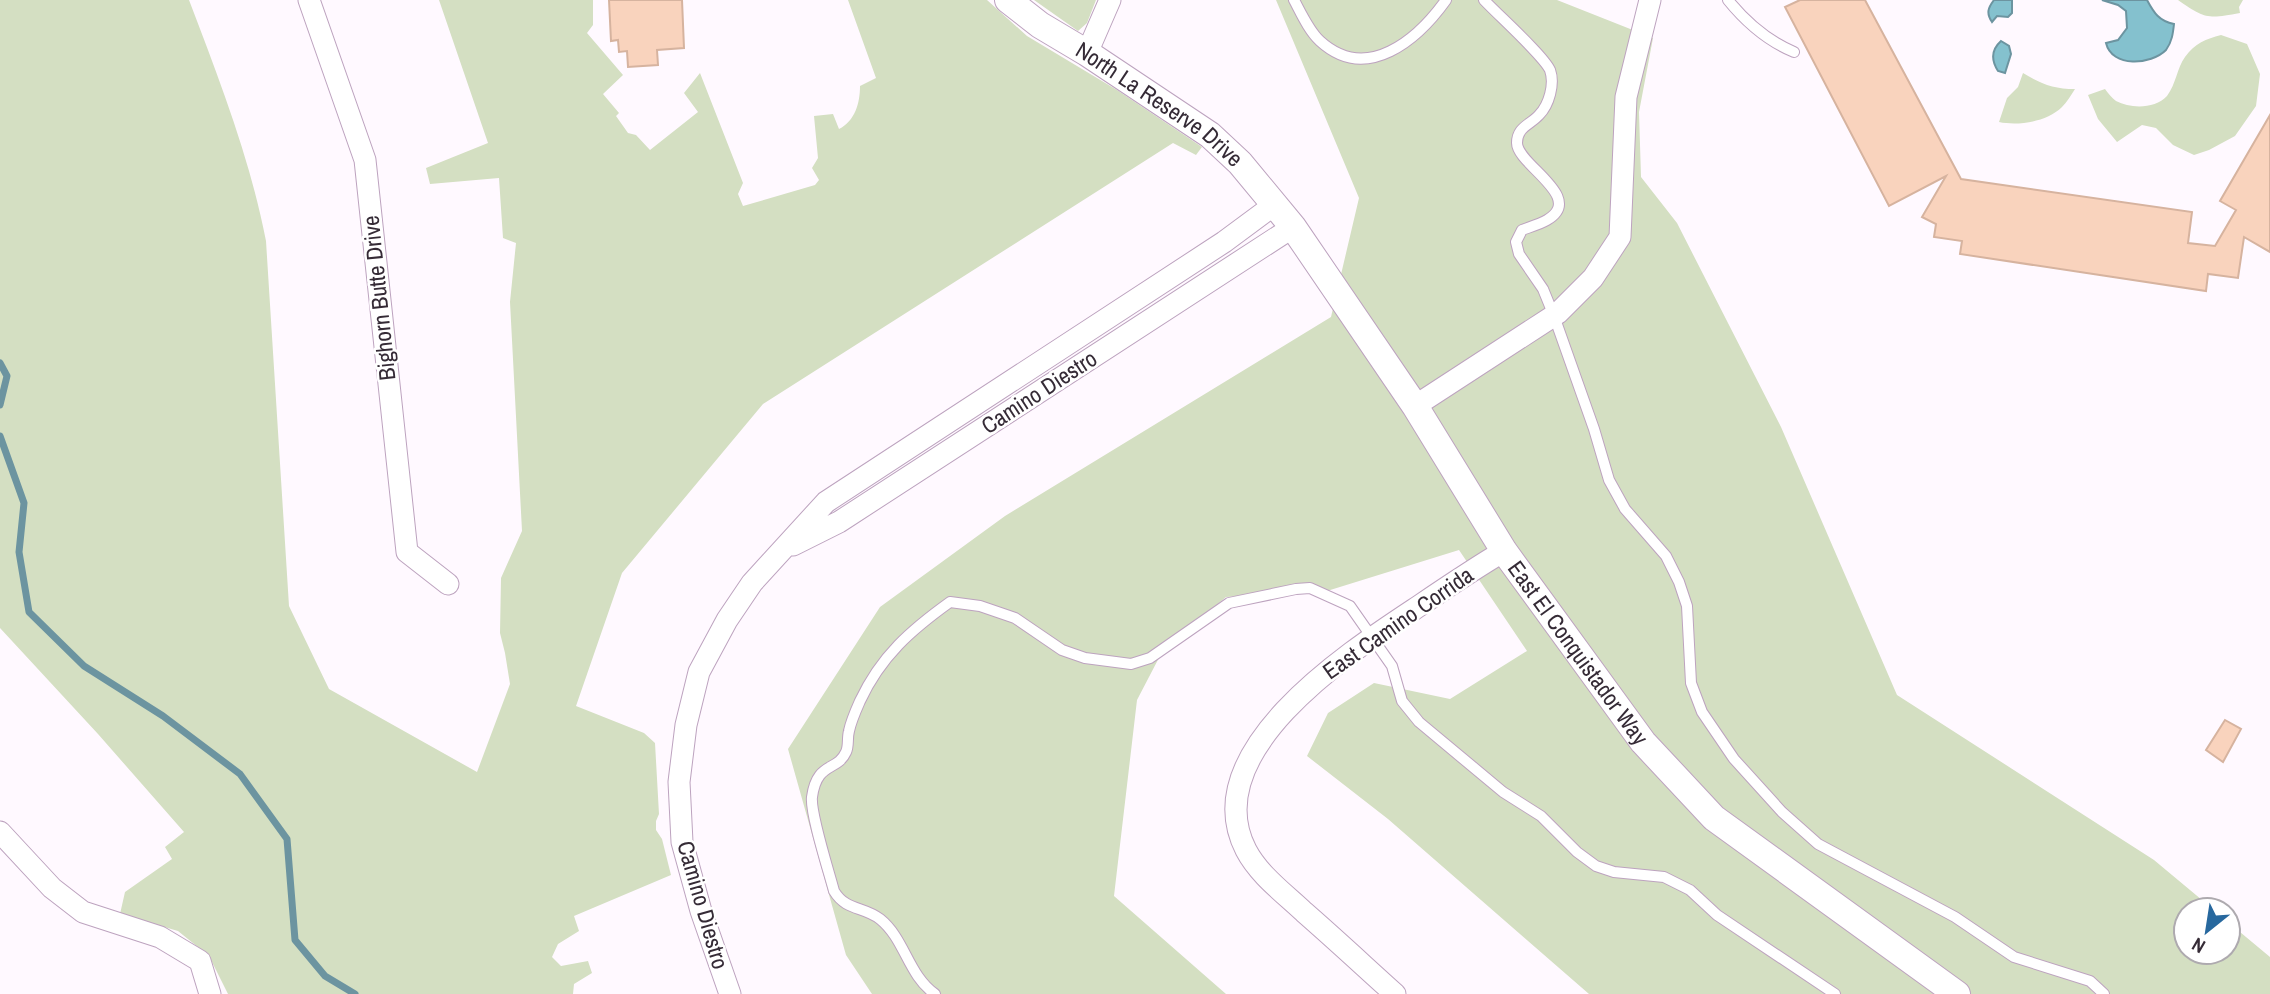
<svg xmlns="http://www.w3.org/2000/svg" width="2270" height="994" viewBox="0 0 2270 994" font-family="'Archivo Narrow',sans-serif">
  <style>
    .green { fill: #d4dfc2 }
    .water { fill: #84c1ce; stroke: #6c94a0; stroke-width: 2 }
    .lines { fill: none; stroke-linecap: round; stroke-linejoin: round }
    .stream { stroke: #6c94a0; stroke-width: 7 }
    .building { fill: #f9d3bd; stroke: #d6b39f; stroke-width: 2 }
    .service-casing { stroke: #bda3bf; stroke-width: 12 }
    .minor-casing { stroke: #bda3bf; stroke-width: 23 }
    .tertiary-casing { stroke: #bda3bf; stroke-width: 28 }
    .service { stroke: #fff; stroke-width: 10 }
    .minor { stroke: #fff; stroke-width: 21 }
    .tertiary { stroke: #fff; stroke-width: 26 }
    .labels { text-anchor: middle; stroke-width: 5; stroke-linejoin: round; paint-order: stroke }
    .street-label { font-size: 23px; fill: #352b36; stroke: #fff }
  </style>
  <rect width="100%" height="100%" fill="#fff9ff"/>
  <path class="green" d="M 0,0 L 189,0 C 219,79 250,158 266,241 L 289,606 L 329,689 L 477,772 L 510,684 L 505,653 L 500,633 L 501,578 L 522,531 L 510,302 L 516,243 L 503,238 L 499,178 L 430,184 L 426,168 L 488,143 L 439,0 L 593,0 L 593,25 L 587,33 L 623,75 L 603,94 L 619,113 L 616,116 L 628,133 L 636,135 L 650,150 L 698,112 L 684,93 L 700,73 L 743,183 L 738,194 L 743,206 L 815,185 L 819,180 L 812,168 L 818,158 L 814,116 L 833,114 L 839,129 C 855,121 860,103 860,86 L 876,78 L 848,0 L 987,0 L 1027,36 L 1117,90 L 1202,147 L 1196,155 L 1173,143 L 763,404 L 622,573 L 576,706 L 644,733 L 655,743 L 659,814 L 656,821 L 656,830 L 662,839 L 671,875 L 574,916 L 579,931 L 558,944 L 552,957 L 561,966 L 588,961 L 592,973 L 574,984 L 573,994 L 228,994 L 209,956 L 178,931 L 120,914 L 125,892 L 172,859 L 165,847 L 184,832 L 98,734 L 0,628 Z
    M 1034,0 L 1096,0 L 1087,23 L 1078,31 Z
    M 1276,0 L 1557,0 L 1653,38 L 1639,112 L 1641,177 L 1677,223 L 1781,427 L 1897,695 L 2154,860 L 2214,910 L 2186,910 L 2186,952 L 2228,952 L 2228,922 L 2270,957 L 2270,994 L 1589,994 L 1388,819 L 1307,756 L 1328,713 L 1374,683 L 1450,699 L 1527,651 L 1459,550 L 1327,591 L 1226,597 L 1162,652 L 1137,700 L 1114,896 L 1226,994 L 872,994 L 846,955 L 788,749 L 880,607 L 1005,516 L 1331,317 L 1359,198 Z
    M 2178,0 L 2243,0 L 2239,7 L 2240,13 C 2208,19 2205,19 2178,0 Z
    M 2221,35 L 2247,44 L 2260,74 L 2256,106 L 2235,136 L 2209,150 L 2194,155 L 2173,145 L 2156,128 L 2142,125 L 2117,142 L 2098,119 L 2088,95 L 2105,89 C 2108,93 2112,98 2116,101 C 2131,109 2155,109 2167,96 C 2176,84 2177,68 2185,57 C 2195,43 2206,39 2221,35 Z
    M 2023,73 C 2041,84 2054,89 2075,89 C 2071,95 2067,102 2062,107 C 2047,122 2018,126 1999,122 L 2007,98 L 2018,87 Z"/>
  <path class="water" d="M 1994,0 L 2012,0 L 2012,13 L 2008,17 L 1997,16 L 1992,22 C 1986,13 1988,8 1994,0 Z
    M 2102,0 L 2147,0 C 2154,13 2159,21 2174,24 C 2173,33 2172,42 2166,50 C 2151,65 2112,68 2106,43 L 2118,40 L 2127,28 L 2126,11 L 2118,5 Z
    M 2001,41 L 2009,46 L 2011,54 L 2005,73 L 1998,71 C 1991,60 1991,50 2001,41 Z"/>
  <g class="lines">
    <path class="stream" d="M 0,363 L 7,376 L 0,405
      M 0,436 L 24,503 L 19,552 L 29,612 L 84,666 L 163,716 L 240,774 L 287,839 L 295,940 L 325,976 L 355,994"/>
  </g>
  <path class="building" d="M 609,0 L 682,0 L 684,48 L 657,50 L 658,65 L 628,67 L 627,51 L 619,52 L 618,40 L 611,41 Z
    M 1800,0 L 1865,0 L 1961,179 L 2192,212 L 2188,243 L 2215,246 L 2236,210 L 2220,201 L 2270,115 L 2270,252 L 2244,237 L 2238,278 L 2208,274 L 2206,291 L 1960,254 L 1962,241 L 1934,237 L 1936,224 L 1922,217 L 1946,176 L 1889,206 L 1785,7 Z
    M 2225,720 L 2241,729 L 2223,762 L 2206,750 Z"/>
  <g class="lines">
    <defs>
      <path id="service" d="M 1294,0 C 1301,13 1309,31 1320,41 C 1367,84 1418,39 1446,0
        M 1484,0 C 1498,15 1543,55 1550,70 C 1555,84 1549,105 1539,115 C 1530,125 1517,127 1517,143 C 1517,165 1586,197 1547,220 C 1540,224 1530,227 1522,230 L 1516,242 L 1519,254 L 1543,289 L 1554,316 L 1594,429 L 1609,480 L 1625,509 L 1666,556 L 1679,582 L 1687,606 L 1691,683 L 1702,712 L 1734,759 L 1782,812 L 1818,844 L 1955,917 L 2014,957 L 2090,981 L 2104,994
        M 1728,0 C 1745,21 1768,41 1794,52
        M 935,994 C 908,975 905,939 880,919 C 863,906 846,911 834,891 C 829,872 810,813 812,797 C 817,761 837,772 846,752 C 849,746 847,738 849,731 C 851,721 856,710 860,701 C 881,656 911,630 950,602 L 980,606 L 1015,618 L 1062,650 L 1085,658 L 1131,664 L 1150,658 L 1229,603 L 1296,589 L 1310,588 L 1350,606 L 1392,666 L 1402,701 L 1419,722 L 1503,792 L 1541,816 L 1577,852 L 1596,866 L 1614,872 L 1664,877 L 1690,890 L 1717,915 L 1835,994"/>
      <path id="minor" d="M 309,0 L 365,160 L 407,552 L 448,584
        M 1087,53 L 1110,0
        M 1415,406 L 1558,313 L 1593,278 L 1620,237 L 1626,97 L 1650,0
        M 793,545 L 839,522 L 1293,227
        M 0,832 L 52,888 L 83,912 L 160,937 L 200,961 L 210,994
        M 730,994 L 701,911 L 682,842 L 679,782 L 686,725 L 699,672 L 727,620 L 752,583 L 826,502 L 1224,242 L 1274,205
        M 1395,994 C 1365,967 1335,939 1304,912 C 1284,893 1259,875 1246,850 C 1195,751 1351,651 1419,606 C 1447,587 1475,568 1504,551"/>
      <g id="tertiary">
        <path id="s1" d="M 1008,0 L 1040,25 L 1087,53 L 1210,135 L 1240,163 L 1293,227 L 1415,406 L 1504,551 L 1643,742 L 1714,818 L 1957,994"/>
      </g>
    </defs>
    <use href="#service" class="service-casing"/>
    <use href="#minor" class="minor-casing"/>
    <use href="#tertiary" class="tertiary-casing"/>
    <use href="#service" class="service"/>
    <use href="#minor" class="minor"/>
    <use href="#tertiary" class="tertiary"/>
  </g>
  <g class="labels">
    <g class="street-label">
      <text dy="8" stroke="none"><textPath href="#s1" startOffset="184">North La Reserve Drive</textPath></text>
      <text transform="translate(379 298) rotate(-96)" y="8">Bighorn Butte Drive</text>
      <text transform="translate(1039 392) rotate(-33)" y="8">Camino Diestro</text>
      <text transform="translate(1398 623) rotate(-35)" y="8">East Camino Corrida</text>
      <text dy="8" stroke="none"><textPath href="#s1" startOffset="880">East El Conquistador Way</textPath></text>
      <text transform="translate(703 905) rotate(74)" y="8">Camino Diestro</text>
    </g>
  </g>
  <g transform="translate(2207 931) rotate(210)"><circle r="33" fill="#ffffff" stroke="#aeaaaf" stroke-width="2"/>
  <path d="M0-5L12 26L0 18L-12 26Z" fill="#27689e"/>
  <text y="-10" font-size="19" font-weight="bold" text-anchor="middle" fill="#352b36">N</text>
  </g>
</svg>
